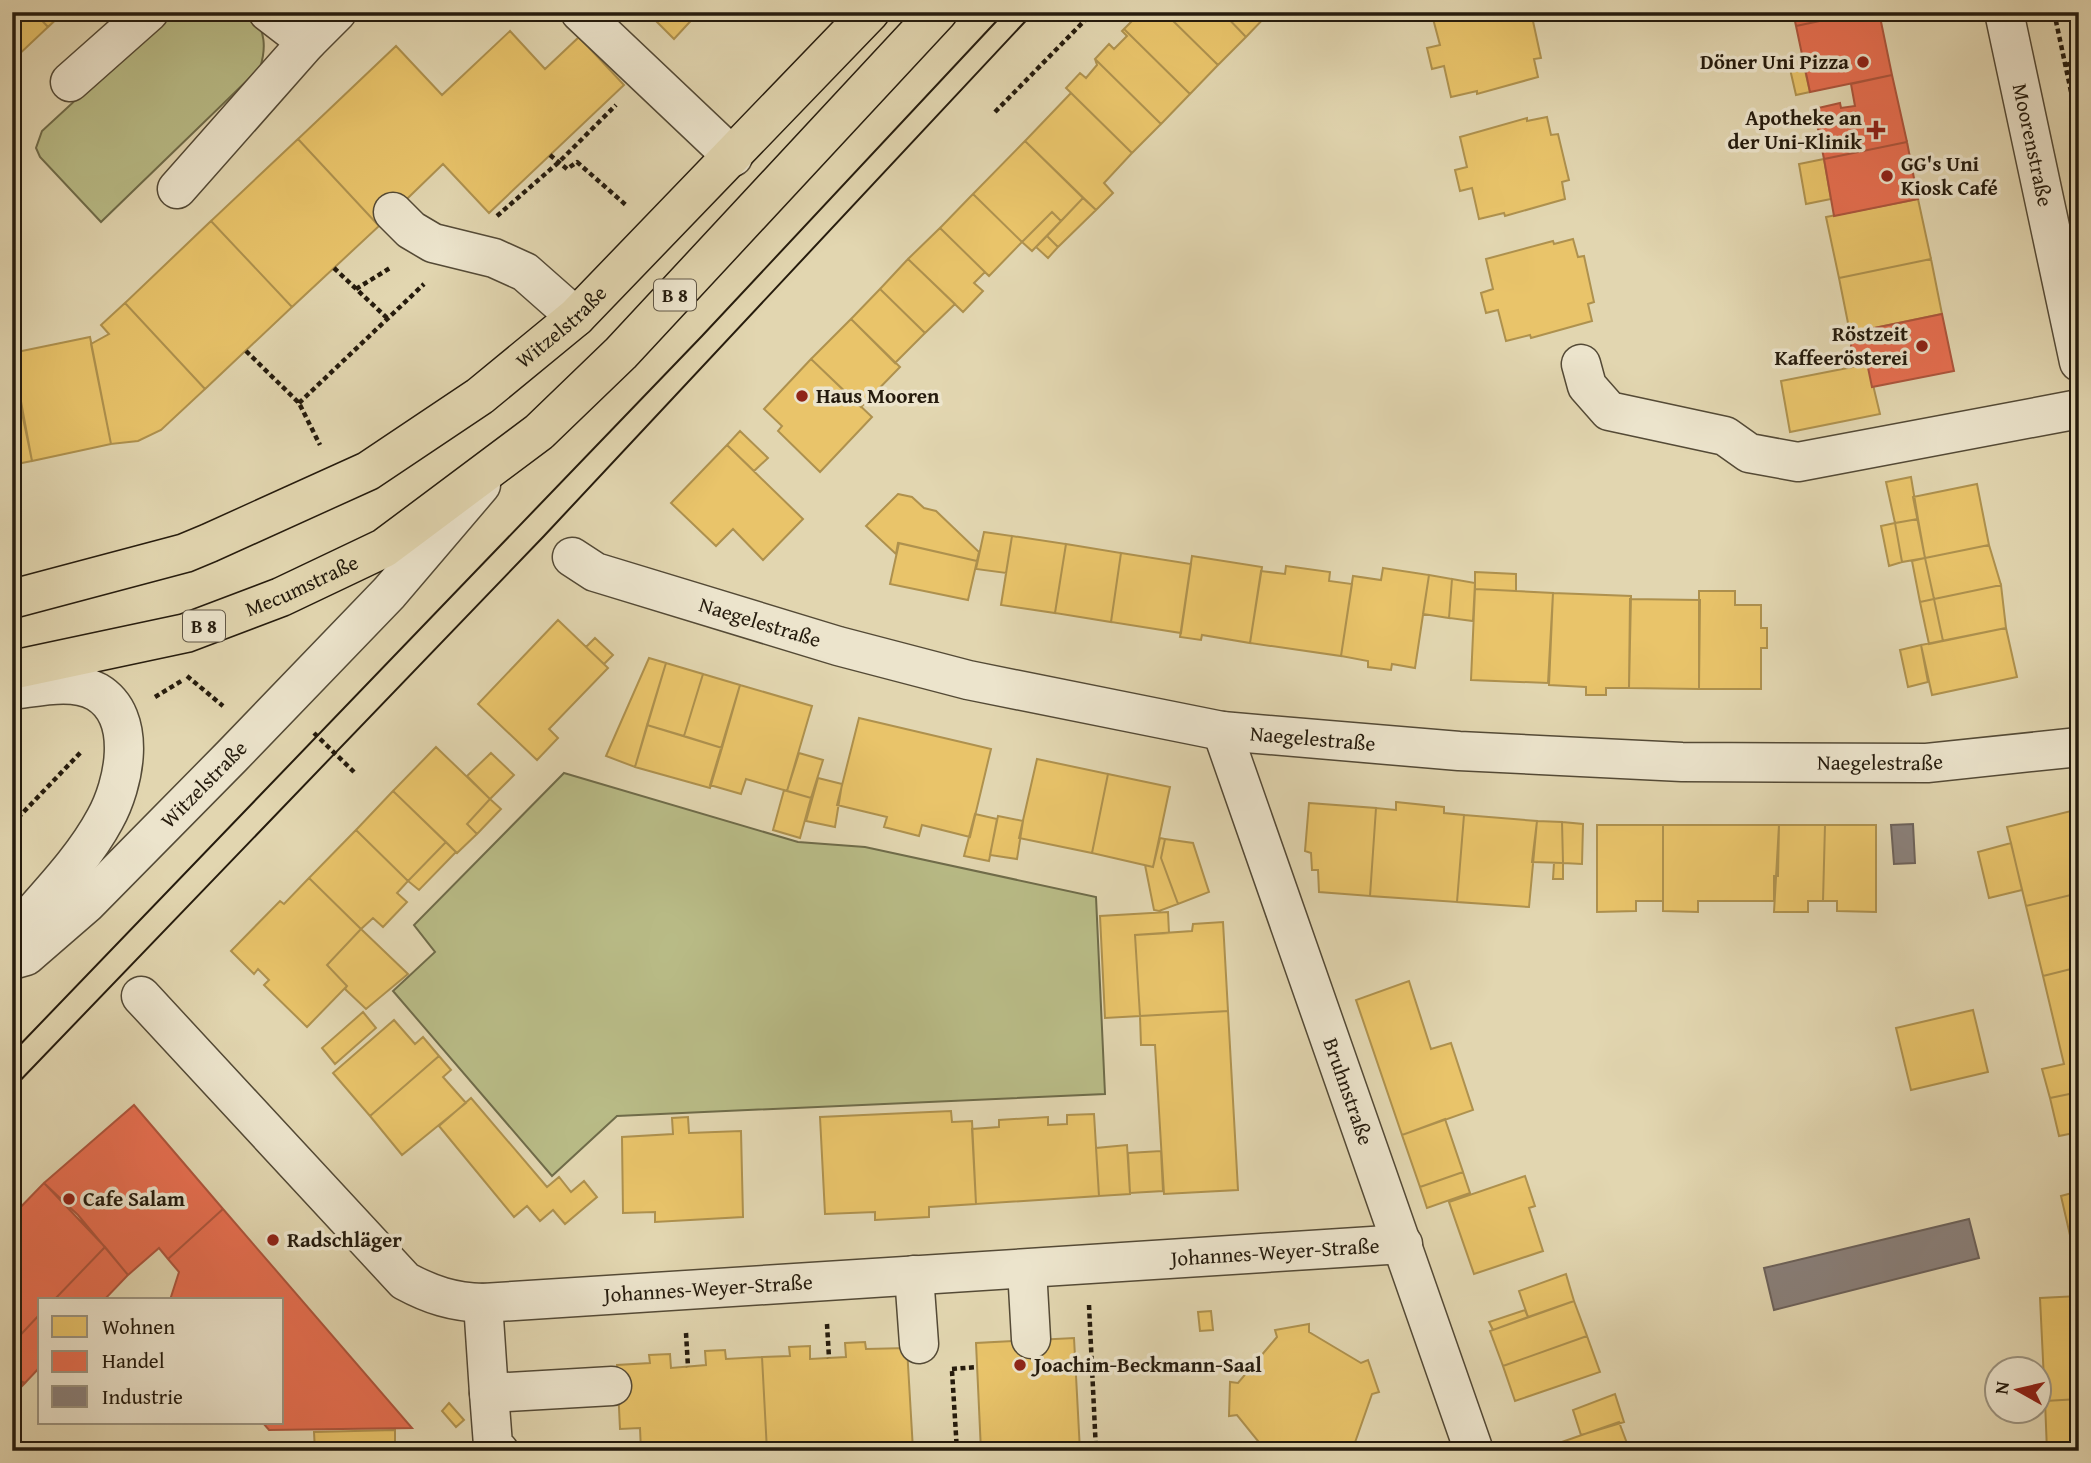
<svg xmlns="http://www.w3.org/2000/svg" width="2091" height="1463" viewBox="0 0 2091 1463" font-family="'Gentium Book Plus',serif">
  <style>
    .green { fill: #b9bc87; stroke: #6f6c4a; stroke-width: 2 }
    .homes { fill: #e9c46a; stroke: #ae914e; stroke-width: 2 }
    .shops { fill: #e76f51; stroke: #ad563d; stroke-width: 2 }
    .industry { fill: #8a817c; stroke: #6c625b; stroke-width: 2 }
    .lines { fill: none; stroke-linecap: round; stroke-linejoin: round }
    .minor-casing { stroke: #544a36; stroke-width: 41 }
    .major-casing { stroke: #251b0d; stroke-width: 41 }
    .path { stroke: #251b0d; stroke-width: 4.5; stroke-dasharray: 5 3.5; stroke-linecap: butt }
    .minor { stroke: #ece4cc; stroke-width: 38 }
    .major { stroke: #e2d6b0; stroke-width: 38 }
    .tram { stroke: #251b0d; stroke-width: 2 }
    .poi-dot { fill: #8f2418; stroke: #ece4cc; stroke-width: 2.5 }
    .labels { text-anchor: middle; stroke-width: 7; stroke-linejoin: round; paint-order: stroke }
    .shield { fill: #ece4cc; stroke: #615746; stroke-width: 2 }
    .shield-label { font-size: 19px; font-weight: bold; fill: #251b0d }
    .poi-label { font-size: 21px; font-weight: bold; fill: #251b0d; stroke: #ece4cc; text-anchor: start }
    .street-label { font-size: 21px; fill: #251b0d; stroke: #ece4cc }
  </style>
  <rect width="100%" height="100%" fill="#e2d6b0"/>
  <filter id="stains"><feTurbulence type="fractalNoise" baseFrequency=".00286" numOctaves="4"/><feColorMatrix values="0 0 0 0 .2 0 0 0 0 .09 0 0 0 0 .02 0 0 0 .5 -.17"/></filter>
  <radialGradient id="worn" r=".72"><stop offset=".6" stop-color="#630" stop-opacity="0"/><stop offset="1" stop-color="#630" stop-opacity=".3"/></radialGradient>
  <path class="green" d="M 171,12 L 254,12 C 264,33 267,46 260,68 L 101,222 L 40,157 L 36,148 L 42,131 Z
    M 564,773 L 798,842 L 865,847 L 1096,897 L 1105,1094 L 617,1116 L 552,1176 L 393,991 L 435,952 L 414,925 Z"/>
  <path class="homes" d="M 12,12 L 34,12 L 48,27 L 12,61 Z
    M 34,12 L 64,12 L 48,27 Z
    M 647,12 L 699,12 L 674,39 Z
    M 1150,12 L 1164,12 L 1218,65 L 1190,94 L 1124,29 L 1138,15 L 1143,20 Z
    M 1164,12 L 1222,12 L 1246,37 L 1218,65 Z
    M 1222,12 L 1270,12 L 1246,37 Z
    M 1445,12 L 1531,12 L 1541,58 L 1534,59 L 1538,77 L 1477,94 L 1477,91 L 1451,97 L 1444,66 L 1432,69 L 1427,48 L 1440,45 L 1432,15 Z
    M 1124,29 L 1190,94 L 1161,124 L 1095,59 L 1109,44 L 1114,49 L 1127,36 L 1122,31 Z
    M 510,31 L 545,69 L 579,37 L 624,85 L 489,213 L 443,164 L 379,226 L 298,139 L 396,46 L 442,95 Z
    M 1095,59 L 1161,124 L 1132,153 L 1066,88 L 1080,73 L 1086,78 L 1097,65 Z
    M 1804,66 L 1810,92 L 1796,95 L 1790,69 Z
    M 1071,93 L 1132,153 L 1104,183 L 1113,193 L 1096,210 L 1025,141 Z
    M 1547,117 L 1551,135 L 1558,134 L 1569,180 L 1562,182 L 1565,199 L 1505,216 L 1504,213 L 1479,219 L 1472,188 L 1460,191 L 1455,170 L 1467,167 L 1460,137 L 1527,118 L 1527,121 Z
    M 298,139 L 379,226 L 292,307 L 211,221 Z
    M 1025,141 L 1083,198 L 1061,221 L 1052,212 L 1022,242 L 973,194 Z
    M 1824,159 L 1831,199 L 1806,204 L 1799,164 Z
    M 973,194 L 1022,242 L 989,276 L 940,228 Z
    M 1083,198 L 1096,210 L 1058,247 L 1047,236 Z
    M 1918,199 L 1931,259 L 1839,278 L 1826,217 Z
    M 1052,212 L 1061,221 L 1032,251 L 1022,242 Z
    M 211,221 L 292,307 L 205,389 L 125,303 Z
    M 940,228 L 985,272 L 974,283 L 983,291 L 963,312 L 908,259 Z
    M 1047,236 L 1058,247 L 1048,258 L 1036,247 Z
    M 1573,239 L 1578,257 L 1584,256 L 1594,302 L 1588,304 L 1592,321 L 1531,338 L 1530,335 L 1506,341 L 1498,310 L 1486,313 L 1481,293 L 1493,289 L 1486,259 L 1553,241 L 1554,244 Z
    M 908,259 L 955,304 L 925,333 L 880,289 Z
    M 1931,259 L 1942,314 L 1850,333 L 1839,278 Z
    M 880,289 L 925,333 L 895,363 L 851,319 Z
    M 125,303 L 205,389 L 161,430 L 138,441 L 111,444 L 91,344 L 109,334 L 101,325 Z
    M 851,319 L 900,367 L 861,407 L 811,359 Z
    M 90,337 L 111,444 L 32,461 L 12,353 Z
    M 811,359 L 872,417 L 820,472 L 778,431 L 782,426 L 764,409 Z
    M 1868,364 L 1880,414 L 1790,432 L 1781,381 Z
    M 12,365 L 32,461 L 12,465 Z
    M 740,431 L 768,458 L 754,471 L 727,445 Z
    M 727,445 L 803,519 L 763,560 L 733,529 L 716,546 L 671,503 Z
    M 1911,477 L 1918,519 L 1895,523 L 1886,482 Z
    M 1977,484 L 1989,545 L 1925,558 L 1913,497 Z
    M 898,494 L 912,497 L 924,508 L 936,511 L 979,552 L 977,561 L 898,543 L 896,554 L 866,526 Z
    M 1918,519 L 1925,558 L 1902,562 L 1895,523 Z
    M 1895,523 L 1902,562 L 1889,566 L 1881,526 Z
    M 984,532 L 1012,536 L 1006,573 L 976,569 Z
    M 1012,536 L 1066,544 L 1055,613 L 1001,605 Z
    M 899,543 L 977,561 L 968,600 L 890,584 Z
    M 1066,544 L 1121,553 L 1111,622 L 1055,613 Z
    M 1989,545 L 2001,585 L 1934,599 L 1925,558 Z
    M 1121,553 L 1191,564 L 1181,633 L 1111,622 Z
    M 1192,556 L 1262,567 L 1250,643 L 1202,635 L 1201,640 L 1180,637 Z
    M 1925,558 L 1934,599 L 1920,602 L 1912,561 Z
    M 1286,566 L 1330,572 L 1329,581 L 1352,584 L 1341,656 L 1250,643 L 1261,571 L 1285,574 Z
    M 1383,568 L 1429,575 L 1415,668 L 1392,664 L 1391,670 L 1368,667 L 1368,661 L 1341,656 L 1353,576 L 1381,580 Z
    M 1475,572 L 1516,574 L 1516,591 L 1475,589 Z
    M 1429,575 L 1452,579 L 1449,618 L 1423,614 Z
    M 1452,579 L 1475,583 L 1473,621 L 1449,618 Z
    M 2001,585 L 2006,628 L 1943,641 L 1934,599 Z
    M 1475,589 L 1553,593 L 1548,683 L 1471,680 Z
    M 1699,591 L 1735,591 L 1735,605 L 1761,605 L 1761,628 L 1767,628 L 1767,648 L 1761,648 L 1761,689 L 1699,689 Z
    M 1553,593 L 1631,596 L 1629,688 L 1606,688 L 1606,695 L 1586,695 L 1586,687 L 1549,685 Z
    M 1630,599 L 1700,600 L 1699,689 L 1629,688 Z
    M 1934,599 L 1943,641 L 1929,644 L 1920,602 Z
    M 558,620 L 608,668 L 549,729 L 558,738 L 537,760 L 478,704 Z
    M 2006,628 L 2017,677 L 1932,695 L 1921,645 Z
    M 595,638 L 613,655 L 604,664 L 586,647 Z
    M 1921,645 L 1928,682 L 1908,687 L 1900,650 Z
    M 649,658 L 666,663 L 635,767 L 606,756 Z
    M 666,663 L 703,674 L 684,736 L 647,725 Z
    M 703,674 L 740,685 L 722,748 L 684,736 Z
    M 740,685 L 812,706 L 787,791 L 746,779 L 741,794 L 710,785 Z
    M 859,718 L 991,749 L 970,837 L 922,825 L 919,836 L 884,827 L 887,817 L 837,805 Z
    M 647,725 L 722,748 L 710,788 L 635,767 Z
    M 436,747 L 490,799 L 467,824 L 477,834 L 457,853 L 393,791 Z
    M 491,753 L 514,775 L 490,799 L 467,776 Z
    M 799,753 L 823,760 L 811,798 L 787,791 Z
    M 1037,759 L 1108,774 L 1092,853 L 1019,838 Z
    M 1108,774 L 1170,787 L 1153,867 L 1092,853 Z
    M 818,778 L 842,784 L 835,827 L 806,821 Z
    M 784,790 L 811,798 L 800,838 L 773,830 Z
    M 393,791 L 446,842 L 408,881 L 356,830 Z
    M 490,799 L 501,809 L 477,834 L 467,824 Z
    M 1396,802 L 1444,807 L 1444,813 L 1464,815 L 1457,902 L 1370,896 L 1376,808 L 1396,810 Z
    M 1309,803 L 1376,808 L 1370,896 L 1319,892 L 1318,870 L 1312,870 L 1311,853 L 1305,851 Z
    M 2079,809 L 2079,893 L 2026,906 L 2007,827 Z
    M 975,814 L 997,819 L 989,861 L 964,856 Z
    M 1464,815 L 1537,821 L 1529,907 L 1457,902 Z
    M 998,816 L 1023,821 L 1017,859 L 990,855 Z
    M 1537,821 L 1562,822 L 1563,863 L 1532,862 Z
    M 1562,822 L 1583,824 L 1582,864 L 1563,863 Z
    M 1597,825 L 1663,825 L 1663,901 L 1636,901 L 1636,911 L 1597,912 Z
    M 1663,825 L 1779,825 L 1778,876 L 1774,876 L 1774,901 L 1698,901 L 1698,912 L 1663,911 Z
    M 1779,825 L 1825,825 L 1823,901 L 1808,901 L 1808,912 L 1774,912 Z
    M 1825,825 L 1876,825 L 1876,912 L 1837,911 L 1837,901 L 1823,901 Z
    M 356,830 L 408,881 L 397,893 L 407,902 L 383,927 L 373,918 L 361,929 L 309,878 Z
    M 1160,838 L 1165,839 L 1161,858 L 1178,904 L 1159,911 L 1154,910 L 1145,865 L 1153,867 Z
    M 1165,839 L 1193,843 L 1209,892 L 1178,904 L 1161,858 Z
    M 446,842 L 456,852 L 419,890 L 408,881 Z
    M 2011,843 L 2022,890 L 1989,898 L 1978,852 Z
    M 1554,863 L 1563,863 L 1563,879 L 1553,879 Z
    M 309,878 L 361,929 L 327,965 L 347,986 L 307,1027 L 264,985 L 269,980 L 258,969 L 254,974 L 231,951 L 280,901 L 284,904 Z
    M 2079,893 L 2079,967 L 2043,976 L 2026,906 Z
    M 1168,912 L 1169,933 L 1135,935 L 1140,1016 L 1105,1018 L 1100,916 Z
    M 1223,922 L 1228,1011 L 1140,1016 L 1135,935 L 1192,931 L 1193,924 Z
    M 361,929 L 408,974 L 366,1009 L 345,989 L 347,986 L 327,965 Z
    M 2079,967 L 2079,1092 L 2050,1098 L 2042,1069 L 2064,1064 L 2043,976 Z
    M 1409,981 L 1431,1049 L 1451,1043 L 1473,1110 L 1402,1135 L 1356,1000 Z
    M 1973,1010 L 1988,1072 L 1911,1090 L 1896,1028 Z
    M 1228,1011 L 1238,1190 L 1164,1194 L 1155,1045 L 1141,1045 L 1140,1016 Z
    M 363,1012 L 376,1028 L 335,1064 L 322,1048 Z
    M 394,1020 L 415,1044 L 423,1037 L 439,1056 L 370,1116 L 333,1073 Z
    M 439,1056 L 451,1070 L 443,1077 L 466,1103 L 402,1155 L 370,1116 Z
    M 2079,1092 L 2079,1132 L 2059,1136 L 2050,1098 Z
    M 471,1098 L 547,1187 L 559,1177 L 571,1192 L 584,1181 L 597,1197 L 565,1224 L 553,1210 L 540,1221 L 527,1206 L 514,1217 L 439,1126 Z
    M 951,1111 L 952,1122 L 972,1121 L 976,1204 L 929,1207 L 929,1217 L 875,1220 L 875,1212 L 825,1214 L 820,1117 Z
    M 1094,1114 L 1099,1196 L 976,1204 L 972,1129 L 999,1127 L 999,1120 L 1048,1117 L 1048,1125 L 1067,1124 L 1067,1115 Z
    M 688,1117 L 689,1133 L 741,1131 L 743,1217 L 655,1222 L 655,1212 L 623,1213 L 622,1137 L 673,1134 L 672,1118 Z
    M 1445,1119 L 1463,1172 L 1420,1187 L 1402,1135 Z
    M 1127,1145 L 1130,1194 L 1099,1196 L 1096,1148 Z
    M 1161,1151 L 1163,1191 L 1130,1193 L 1128,1153 Z
    M 1463,1172 L 1470,1193 L 1427,1208 L 1420,1187 Z
    M 1525,1176 L 1535,1206 L 1529,1208 L 1543,1251 L 1474,1274 L 1449,1202 Z
    M 2079,1191 L 2079,1256 L 2075,1257 L 2061,1196 Z
    M 1566,1274 L 1574,1301 L 1528,1317 L 1519,1291 Z
    M 2079,1296 L 2079,1399 L 2045,1401 L 2040,1298 Z
    M 1574,1301 L 1587,1336 L 1503,1366 L 1490,1331 Z
    M 1525,1310 L 1528,1317 L 1493,1330 L 1489,1322 Z
    M 1211,1311 L 1213,1330 L 1200,1331 L 1198,1312 Z
    M 1309,1324 L 1309,1332 L 1361,1363 L 1368,1360 L 1379,1392 L 1372,1394 L 1352,1451 L 1266,1451 L 1237,1415 L 1229,1416 L 1230,1382 L 1238,1383 L 1277,1337 L 1275,1330 Z
    M 1587,1336 L 1600,1372 L 1515,1401 L 1503,1366 Z
    M 1074,1338 L 1080,1451 L 981,1451 L 976,1343 Z
    M 865,1342 L 866,1349 L 907,1348 L 913,1450 L 767,1451 L 762,1357 L 790,1356 L 789,1347 L 810,1346 L 810,1359 L 846,1357 L 845,1343 Z
    M 725,1350 L 726,1359 L 762,1357 L 767,1451 L 641,1451 L 640,1428 L 620,1429 L 617,1365 L 650,1363 L 649,1355 L 670,1354 L 671,1368 L 706,1365 L 705,1351 Z
    M 1615,1394 L 1624,1422 L 1581,1435 L 1573,1410 Z
    M 2079,1399 L 2079,1451 L 2047,1451 L 2045,1401 Z
    M 449,1403 L 464,1420 L 456,1427 L 442,1411 Z
    M 1619,1422 L 1628,1446 L 1622,1448 L 1623,1451 L 1536,1451 Z
    M 395,1430 L 395,1451 L 315,1451 L 314,1432 Z"/>
  <path class="shops" d="M 1793,12 L 1862,12 L 1796,26 Z
    M 1862,12 L 1879,12 L 1892,75 L 1810,92 L 1796,26 Z
    M 1892,75 L 1907,142 L 1824,159 L 1814,109 L 1840,103 L 1841,108 L 1855,106 L 1851,84 Z
    M 1907,142 L 1918,199 L 1834,216 L 1824,159 Z
    M 1942,314 L 1954,371 L 1872,387 L 1865,353 L 1852,356 L 1850,333 Z
    M 134,1105 L 223,1209 L 168,1259 L 159,1248 L 128,1275 L 78,1215 L 44,1183 Z
    M 44,1183 L 105,1247 L 54,1300 L 40,1300 L 40,1314 L 12,1344 L 12,1216 Z
    M 223,1209 L 412,1428 L 269,1430 L 263,1423 L 282,1423 L 282,1300 L 170,1300 L 179,1272 L 168,1259 Z
    M 105,1247 L 128,1275 L 104,1300 L 54,1300 Z
    M 40,1314 L 40,1367 L 25,1383 L 17,1382 L 12,1377 L 12,1344 Z
    M 12,1377 L 25,1383 L 12,1396 Z"/>
  <path class="industry" d="M 1913,824 L 1915,863 L 1894,864 L 1891,825 Z
    M 1969,1219 L 1979,1258 L 1774,1310 L 1764,1268 Z"/>
  <g class="lines">
    <defs>
      <g id="minor">
        <path d="M 268,12 L 307,42"/>
        <path d="M 580,12 L 733,157"/>
        <path id="s1" d="M 2004,12 L 2079,362"/>
        <path d="M 70,82 L 149,12"/>
        <path d="M 177,189 L 307,42 L 337,12"/>
        <path d="M 393,212 L 411,230 L 433,243 L 494,258 L 525,272 L 576,317"/>
        <path d="M 1581,364 L 1587,386 L 1609,411 L 1725,436 L 1749,453 L 1798,462 L 2079,409"/>
        <path id="s2" d="M 572,557 L 595,572 L 838,646 L 968,680 L 1222,731 L 1459,751 L 1682,762 L 1927,763 L 2079,747"/>
        <path d="M 12,690 C 38,687 73,678 97,692 C 139,717 124,785 105,819 C 82,862 43,900 12,937"/>
        <path id="s3" d="M 1222,731 L 1474,1451"/>
        <path id="s4" d="M 12,960 L 26,956 L 86,904 L 232,756 L 389,593 L 481,485"/>
        <path id="s5" d="M 141,996 L 405,1281 C 431,1295 453,1302 483,1303 L 1403,1244"/>
        <path d="M 1027,1269 L 1031,1339"/>
        <path d="M 914,1275 L 919,1344"/>
        <path d="M 483,1303 L 489,1393 L 612,1386"/>
        <path d="M 489,1393 L 493,1445 L 499,1451"/>
      </g>
      <g id="major">
        <path id="s6" d="M 12,599 L 185,553 L 209,543 L 368,471 L 480,396 L 576,317 L 870,12"/>
        <path id="s7" d="M 12,670 L 186,633 L 281,597 L 384,548 L 539,432 L 621,353 L 938,12"/>
      </g>
    </defs>
    <use href="#minor" class="minor-casing"/>
    <use href="#major" class="major-casing"/>
    <path class="path" d="M 2054,12 L 2079,129
      M 2065,65 L 2079,62
      M 995,112 L 1093,12
      M 550,155 L 567,169 L 577,162 L 627,206
      M 497,216 L 559,162 L 616,105
      M 334,268 L 387,318
      M 356,289 L 390,268
      M 246,351 L 299,403 L 320,445
      M 299,403 L 424,284
      M 187,676 L 223,706
      M 155,697 L 183,680
      M 314,733 L 354,772
      M 12,824 L 81,752
      M 1089,1305 L 1096,1451
      M 827,1324 L 829,1358
      M 686,1333 L 688,1367
      M 952,1369 L 977,1367
      M 952,1371 L 957,1451
      M 71,1451 L 290,1445 L 290,1451"/>
    <use href="#minor" class="minor"/>
    <use href="#major" class="major"/>
    <path class="tram" d="M 12,1053 L 702,336 L 1005,12
      M 12,1089 L 544,536 L 1034,12"/>
  </g>
  <g class="poi-dot">
    <circle cx="1863" cy="62" r="7"/>
    <path d="M1872.5 119.5h7v7h7v7h-7v7h-7v-7h-7v-7h7z"/>
    <circle cx="1887" cy="176" r="7"/>
    <circle cx="1922" cy="346" r="7"/>
    <circle cx="802" cy="396" r="7"/>
    <circle cx="69" cy="1199" r="7"/>
    <circle cx="273" cy="1240" r="7"/>
    <circle cx="1020" cy="1365" r="7"/>
  </g>
  <g class="labels">
    <g class="shield">
      <rect x="654" y="279.5" width="42" height="31" rx="5"/>
      <rect x="183" y="610.5" width="42" height="31" rx="5"/>
    </g>
    <g class="shield-label">
      <text x="675" y="302">B 8</text>
      <text x="204" y="633">B 8</text>
    </g>
    <g class="poi-label">
      <text x="1849" y="69" text-anchor="end">Döner Uni Pizza</text>
      <text x="1862" y="125" text-anchor="end">Apotheke an<tspan x="1862" dy="24">der Uni-Klinik</tspan></text>
      <text x="1901" y="171">GG's Uni<tspan x="1901" dy="24">Kiosk Café</tspan></text>
      <text x="1908" y="341" text-anchor="end">Röstzeit<tspan x="1908" dy="24">Kaffeerösterei</tspan></text>
      <text x="816" y="403">Haus Mooren</text>
      <text x="83" y="1206">Cafe Salam</text>
      <text x="287" y="1247">Radschläger</text>
      <text x="1034" y="1372">Joachim-Beckmann-Saal</text>
    </g>
    <g class="street-label">
      <text dy="7" stroke="none"><textPath href="#s1" startOffset="136">Moorenstraße</textPath></text>
      <text dy="7" stroke="none"><textPath href="#s6" startOffset="621">Witzelstraße</textPath></text>
      <text dy="7" stroke="none"><textPath href="#s7" startOffset="303">Mecumstraße</textPath></text>
      <text dy="7" stroke="none"><textPath href="#s2" startOffset="200">Naegelestraße</textPath></text>
      <text dy="7" stroke="none"><textPath href="#s2" startOffset="766">Naegelestraße</textPath></text>
      <text dy="7" stroke="none"><textPath href="#s2" startOffset="1334">Naegelestraße</textPath></text>
      <text dy="7" stroke="none"><textPath href="#s4" startOffset="262">Witzelstraße</textPath></text>
      <text dy="7" stroke="none"><textPath href="#s3" startOffset="382">Bruhnstraße</textPath></text>
      <text dy="7" stroke="none"><textPath href="#s5" startOffset="1264">Johannes-Weyer-Straße</textPath></text>
      <text dy="7" stroke="none"><textPath href="#s5" startOffset="696">Johannes-Weyer-Straße</textPath></text>
    </g>
  </g>
  <rect width="2091" height="1463" fill="none" stroke="#e2d6b0" stroke-width="42"/>
  <rect x="14" y="14" width="2063" height="1435" fill="none" stroke="#251b0d" stroke-width="3.5"/>
  <rect x="21" y="21" width="2049" height="1421" fill="none" stroke="#251b0d" stroke-width="2"/>
  <rect x="38" y="1298" width="245" height="126" fill="#ece4cc" stroke="#9c9480" stroke-width="2"/>
  <rect x="52" y="1316" width="35" height="21" fill="#e9c46a" stroke="#9c9480" stroke-width="2"/>
  <text x="102" y="1334" font-size="21" fill="#251b0d">Wohnen</text>
  <rect x="52" y="1351" width="35" height="21" fill="#e76f51" stroke="#9c9480" stroke-width="2"/>
  <text x="102" y="1368" font-size="21" fill="#251b0d">Handel</text>
  <rect x="52" y="1386" width="35" height="21" fill="#8a817c" stroke="#9c9480" stroke-width="2"/>
  <text x="102" y="1404" font-size="21" fill="#251b0d">Industrie</text>
  <g transform="translate(2018 1390) rotate(278)"><circle r="33" fill="#ece4cc" stroke="#9c9480" stroke-width="2"/>
  <path d="M0-5L12 26L0 18L-12 26Z" fill="#8f2418"/>
  <text y="-10" font-size="19" font-weight="bold" text-anchor="middle" fill="#251b0d">N</text>
  </g>
  <rect width="100%" height="100%" filter="url(#stains)"/>
  <rect width="100%" height="100%" fill="url(#worn)"/>
</svg>
